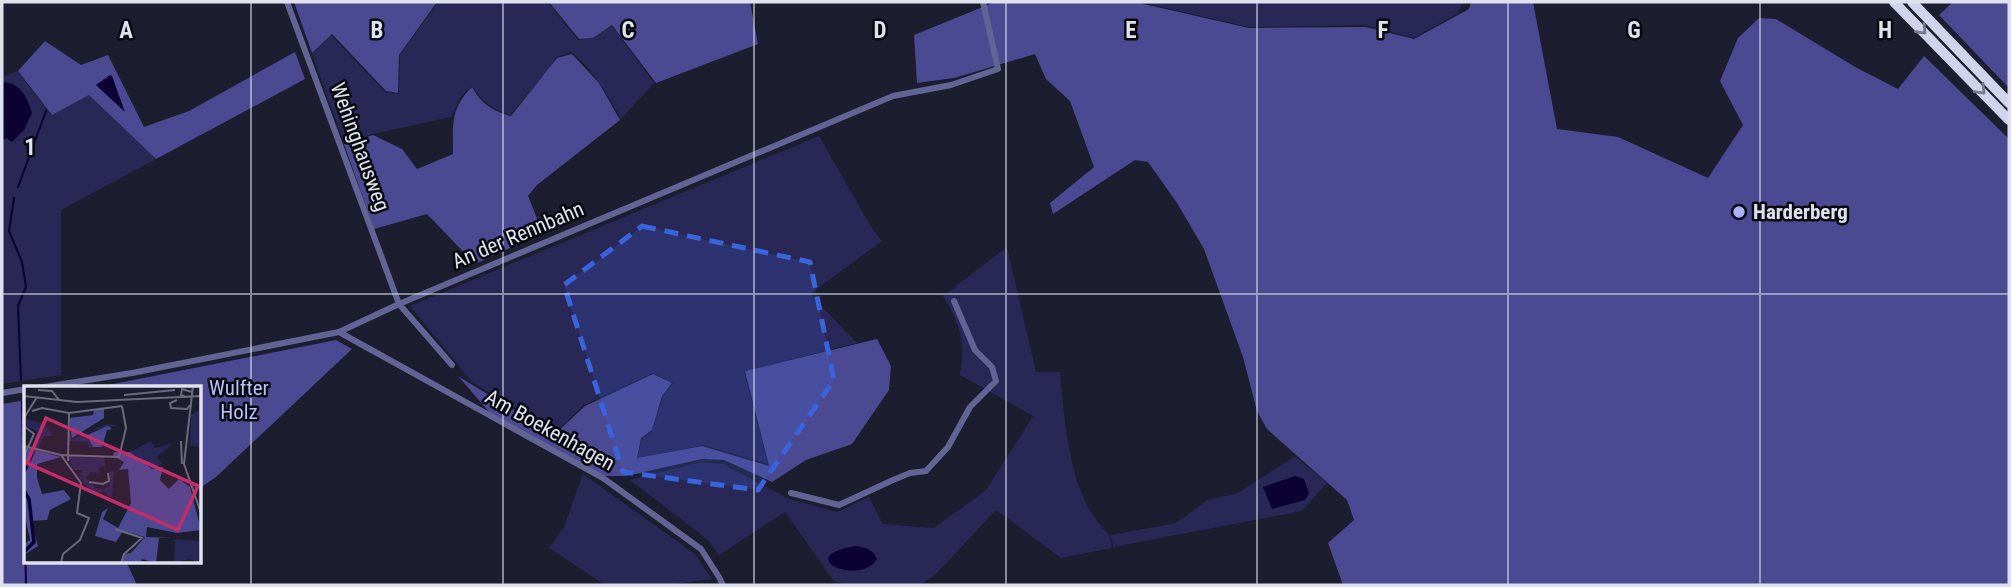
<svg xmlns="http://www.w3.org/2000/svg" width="2011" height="587" viewBox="0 0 2011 587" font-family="'Roboto Condensed',sans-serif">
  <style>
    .green { fill: #282755 }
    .forest { fill: #4b4992 }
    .water { fill: #0c0133 }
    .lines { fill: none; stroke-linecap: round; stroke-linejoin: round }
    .stream { stroke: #0c0133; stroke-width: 2 }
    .street { stroke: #626496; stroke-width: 6 }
    .highway { stroke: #d0d3ec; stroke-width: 10 }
    .oneway { stroke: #767889 }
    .marked { fill: #3a64db; fill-opacity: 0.2; stroke: #3a64db; stroke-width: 5; stroke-dasharray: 14 9; stroke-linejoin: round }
    .grid { fill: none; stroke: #dfe1ed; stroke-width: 2; stroke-opacity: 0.55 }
    .poi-dot { fill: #acaffb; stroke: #08080f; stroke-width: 2.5 }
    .labels { text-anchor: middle; stroke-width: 5; stroke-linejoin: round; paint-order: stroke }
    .street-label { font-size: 21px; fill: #dfe1ed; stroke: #08080f }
    .poi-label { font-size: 21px; font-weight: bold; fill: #dfe1ed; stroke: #08080f; text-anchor: start }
    .park-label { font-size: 21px; fill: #bcbffe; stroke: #08080f }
    .inset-river { fill: none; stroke: #0c0133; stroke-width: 3.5 }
    .inset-road { fill: none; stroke: #6a6b7a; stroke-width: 2 }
    .view { fill: #c52c6a; fill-opacity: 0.15; stroke: #c52c6a; stroke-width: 3.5 }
    .inset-edge { fill: none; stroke: #dfe1ed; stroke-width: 3.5 }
    .grid-label { font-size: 23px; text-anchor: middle; font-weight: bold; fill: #dfe1ed; stroke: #08080f; stroke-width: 5; stroke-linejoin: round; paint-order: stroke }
  </style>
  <rect width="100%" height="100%" fill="#1c1d2e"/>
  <path class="green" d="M 438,2 L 548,2 L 578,40 L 593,38 L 612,26 L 654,83 L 621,119 C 607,94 594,70 571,52 L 556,57 L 549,69 L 510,115 C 493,110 481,101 472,86 L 461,96 L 451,117 L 373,134 L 344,143 L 312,54 L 331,35 L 385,92 L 399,94 L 400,55 Z
    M 1140,2 L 1463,2 L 1458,13 L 1414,38 L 1365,25 L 1249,27 Z
    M 17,71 L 51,115 L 89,95 L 156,159 L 61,210 L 61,375 L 2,384 L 2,77 Z
    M 819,136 L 873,230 L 882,241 L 810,294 L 857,343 L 744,371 L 768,464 L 703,445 L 637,458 L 642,439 L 652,431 L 663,396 L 673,383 L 653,373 L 584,405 L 556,432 L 472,382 L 410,306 Z
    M 1007,247 L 1036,372 L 1060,372 C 1065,423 1069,500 1110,535 L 1112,548 L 1061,558 L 996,510 L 936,574 L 920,585 L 846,585 L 834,581 L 785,512 L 719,555 L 708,540 L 630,480 L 701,462 L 723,464 L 789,499 L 837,512 L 869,497 L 883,524 L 934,528 L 986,490 L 1033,416 L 960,375 C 966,342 960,324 943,296 Z
    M 1295,456 L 1327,483 L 1302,511 L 1113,547 L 1111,535 L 1176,523 L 1207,500 L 1238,493 Z
    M 583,474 L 695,554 L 712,579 L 666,585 L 605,585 L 549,548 L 564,527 Z"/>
  <path class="forest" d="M 294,2 L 437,2 L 399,55 L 398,93 L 386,91 L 332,34 L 312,53 Z
    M 549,2 L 750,2 L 758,44 L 656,83 L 612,25 L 593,38 L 579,39 Z
    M 995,2 L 1135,2 L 1249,28 L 1366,27 L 1414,39 L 1469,9 L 1471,2 L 1533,2 L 1557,129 L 1618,137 L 1708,178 L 1743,125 L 1720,81 L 1738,38 L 1759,18 L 1776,19 L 1857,68 L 1898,89 L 1924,56 L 2009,139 L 2009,585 L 1343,585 L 1328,543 L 1354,520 L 1347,500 L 1267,429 L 1257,411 L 1243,357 L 1204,249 L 1177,203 L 1148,162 L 1135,160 L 1053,214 L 1050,203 L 1094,167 L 1070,101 L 1046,79 L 1035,54 L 954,78 L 917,83 L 914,35 Z
    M 1953,2 L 2009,2 L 2009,88 L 1939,15 Z
    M 45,41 L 81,65 L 108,55 L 144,127 L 189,111 L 295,52 L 305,79 L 156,159 L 89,95 L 52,115 L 18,71 Z
    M 572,54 L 599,83 L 620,120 L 537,185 L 528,196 L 543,233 L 475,264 L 427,214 L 374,229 L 344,144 L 373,135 L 402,149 L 417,169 L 453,154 C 453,125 450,109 472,87 C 480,103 494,112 511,116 L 557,58 Z
    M 877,339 L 891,366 L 889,390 L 852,444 L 806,460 L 772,482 L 724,460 L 702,459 L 626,476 L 604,476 L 490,413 L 458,376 L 554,435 L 585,406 L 653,374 L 672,383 L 662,396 L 652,430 L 641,438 L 637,458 L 702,446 L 769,466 L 745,371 Z
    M 336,340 L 352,349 L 216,477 L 200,488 L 200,388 L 98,387 Z
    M 26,400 L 26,561 L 126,561 L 137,585 L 2,585 L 2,404 Z"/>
  <path class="water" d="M 110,75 L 112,76 L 125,112 L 96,85 Z
    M 2,82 C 19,82 28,97 32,113 L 24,130 L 12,142 L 6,138 L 2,141 Z
    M 1295,476 L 1304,479 L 1309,493 L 1305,500 L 1272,509 L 1263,487 Z
    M 856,546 C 866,548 873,549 877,559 C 860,587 790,557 856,546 Z"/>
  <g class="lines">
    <path class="stream" d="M 18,187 L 46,111
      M 14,198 L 9,231 L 22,262 L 26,287 L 18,306 L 21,380
      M 22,401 L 26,585"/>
    <path class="street" d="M 287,2 L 399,304 L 452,365
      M 339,332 L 603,478 L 701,549 L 719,577 L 723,585
      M 38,388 L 132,373 L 339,332 L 399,304 L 893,96 L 951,85 L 998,69 L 983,2
      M 2,393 L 26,389
      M 791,493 L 839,505 L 893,480 L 910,473 L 926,471 L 948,447 L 970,407 L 996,381 L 992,367 L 975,350 L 954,301"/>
    <path class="highway" d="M 1894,2 L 2009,120
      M 1912,2 L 2009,103"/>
  </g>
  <defs><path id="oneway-chevron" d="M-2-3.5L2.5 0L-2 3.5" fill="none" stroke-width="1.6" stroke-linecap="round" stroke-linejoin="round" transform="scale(1.75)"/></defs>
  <g class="oneway">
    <use href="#oneway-chevron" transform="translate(1922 30) rotate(46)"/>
    <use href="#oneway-chevron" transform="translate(1981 90) rotate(46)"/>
  </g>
  <path class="marked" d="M 642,226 L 810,262 L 834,380 L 758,490 L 623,472 L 564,285 Z"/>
  <path class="grid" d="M 251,2 L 251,585M 503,2 L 503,585M 754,2 L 754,585M 1006,2 L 1006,585M 1257,2 L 1257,585M 1508,2 L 1508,585M 1760,2 L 1760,585M 2,294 L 2009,294"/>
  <circle class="poi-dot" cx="1739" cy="212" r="7"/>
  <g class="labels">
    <g class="street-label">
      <text transform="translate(360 147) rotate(70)" y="7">Wehinghausweg</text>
      <text transform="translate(518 235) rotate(-23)" y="7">An der Rennbahn</text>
      <text transform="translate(550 430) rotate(29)" y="7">Am Boekenhagen</text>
    </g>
    <g class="poi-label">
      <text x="1753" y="219">Harderberg</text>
    </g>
    <g class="park-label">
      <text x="239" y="395">Wulfter<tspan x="239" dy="24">Holz</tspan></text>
    </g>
  </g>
  <g transform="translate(24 386)">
    <rect width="177" height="177" fill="#1c1d2e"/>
    <path d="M 177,23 L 177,61 L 166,60 L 167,29 ZM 0,33 L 21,38 L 29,50 L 20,50 L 14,63 L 8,61 L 13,46 L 0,38 ZM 82,38 L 95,39 L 66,45 L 63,49 L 69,61 L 65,62 L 64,56 L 43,55 L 46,46 L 49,53 ZM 127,55 L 131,62 L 148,58 L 133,71 L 138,78 L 128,83 L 106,66 ZM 43,69 L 80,70 L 81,80 L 74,82 L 76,87 L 66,86 L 62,92 L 72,102 L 80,103 L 86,99 L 84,86 L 90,85 L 88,110 L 106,113 L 84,110 L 80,105 L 70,108 L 54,90 L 62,91 L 55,88 L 60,84 L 50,84 ZM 151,153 L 177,155 L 177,177 L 165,173 L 150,177 Z" fill="#282755"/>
    <path d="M 70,23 L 80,23 L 80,32 L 48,52 L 45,32 L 69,29 ZM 84,40 L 88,43 L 83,44 L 78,61 L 69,61 L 63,49 ZM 5,62 L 37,71 L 13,78 L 13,92 L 18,108 L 40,104 L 47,113 L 26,124 L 23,134 L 7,135 L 14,160 L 0,169 L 0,158 L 6,154 L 0,126 L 0,71 ZM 90,66 L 106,66 L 128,83 L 139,81 L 136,94 L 145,103 L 155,93 L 166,101 L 177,144 L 153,147 L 123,141 L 122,151 L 150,152 L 135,152 L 132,177 L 118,173 L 117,177 L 98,177 L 100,168 L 107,167 L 121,151 L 99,145 L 92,156 L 71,150 L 78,126 L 84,122 L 79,133 L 94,142 L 107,117 L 104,83 L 95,84 L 100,76 L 89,70 Z" fill="#4b4992"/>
    <path class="inset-river" d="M 0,86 L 10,64M 0,105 L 5,113 L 10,156 L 0,166"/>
    <path class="inset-road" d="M 169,0 L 160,78 L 177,127M 14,4 L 28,5 L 35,14M 100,9 L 151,4M 0,10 L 53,16 L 177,10M 162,11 L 157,9 L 158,3 L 168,6M 153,14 L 146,17 L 147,22 L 163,23 L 166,19M 8,25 L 18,22 L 45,27 L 98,20M 0,32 L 13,11M 0,40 L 10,48 L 0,70M 157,55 L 158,78M 0,60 L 37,69 L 95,71 L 102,42 L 98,20M 37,69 L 57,97 L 53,127 L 65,132 L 56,154 L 39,168 L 37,177M 44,75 L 45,27M 65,96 L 79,98 L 85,95 L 84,87M 91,143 L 118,152 L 100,168 L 97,177"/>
    <path class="view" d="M 22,32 L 174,100 L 154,144 L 3,77 Z"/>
    <rect width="177" height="177" class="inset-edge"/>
  </g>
  <g class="grid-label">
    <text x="126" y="38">A</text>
    <text x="377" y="38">B</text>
    <text x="628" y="38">C</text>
    <text x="880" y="38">D</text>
    <text x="1131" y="38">E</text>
    <text x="1383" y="38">F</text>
    <text x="1634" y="38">G</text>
    <text x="1885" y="38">H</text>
    <text x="30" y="155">1</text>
  </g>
  <rect width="2011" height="587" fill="none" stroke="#dfe1ed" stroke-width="7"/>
</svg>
